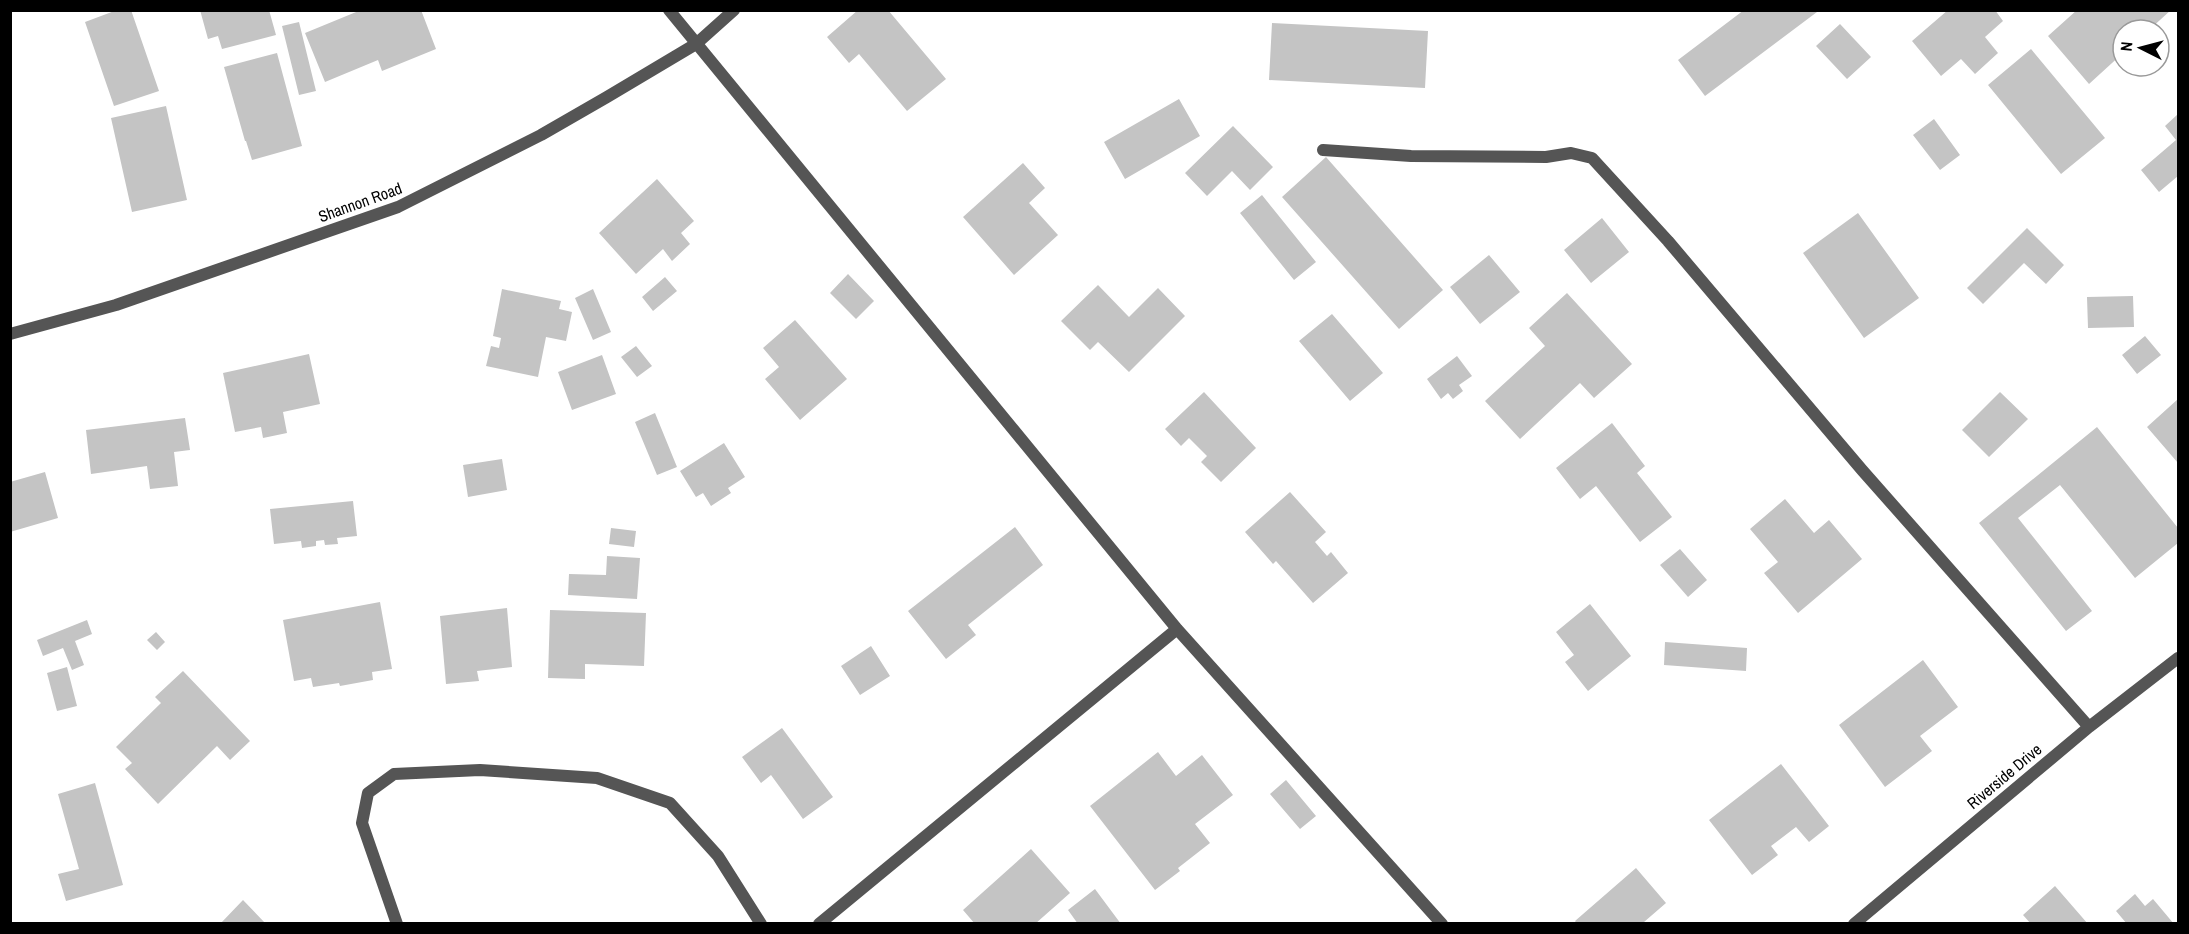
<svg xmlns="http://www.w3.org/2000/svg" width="2189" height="934" viewBox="0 0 2189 934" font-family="'Archivo Narrow',sans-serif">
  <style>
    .building { fill: #c4c4c4 }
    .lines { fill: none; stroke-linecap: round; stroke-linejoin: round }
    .street { stroke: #555; stroke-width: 12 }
    .labels { text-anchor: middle; stroke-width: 6; stroke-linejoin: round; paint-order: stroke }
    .street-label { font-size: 16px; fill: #000; stroke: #fff }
  </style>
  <rect width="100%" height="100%" fill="#fff"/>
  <path class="building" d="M 117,10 L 131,10 L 159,91 L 114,106 L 85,22 Z
    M 200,10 L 269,10 L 276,35 L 222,49 L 218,36 L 208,39 Z
    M 361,10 L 421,10 L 436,49 L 382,71 L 378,60 L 325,82 L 305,33 Z
    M 858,10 L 888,10 L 946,79 L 907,111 L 859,54 L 849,63 L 827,37 Z
    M 1744,10 L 1816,10 L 1817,12 L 1705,96 L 1678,60 Z
    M 1948,10 L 1995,10 L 2003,21 L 1985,37 L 1998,53 L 1975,74 L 1961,59 L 1941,76 L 1912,41 Z
    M 2077,10 L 2171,10 L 2149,30 L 2123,30 L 2123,53 L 2089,84 L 2048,36 Z
    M 299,22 L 316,91 L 299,95 L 282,26 Z
    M 1272,23 L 1428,31 L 1425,88 L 1269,80 Z
    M 1840,24 L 1871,57 L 1847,79 L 1816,46 Z
    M 2031,49 L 2105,138 L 2061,174 L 1988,85 Z
    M 277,53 L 302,146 L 252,160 L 246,141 L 245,141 L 224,67 Z
    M 1179,99 L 1200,136 L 1125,179 L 1104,142 Z
    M 166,106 L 187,200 L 132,212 L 111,118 Z
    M 2178,114 L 2178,176 L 2159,192 L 2141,170 L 2176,140 L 2165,126 Z
    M 1934,119 L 1960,155 L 1940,170 L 1913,135 Z
    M 1233,126 L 1273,167 L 1250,190 L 1232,171 L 1207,196 L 1185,173 Z
    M 1326,157 L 1443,290 L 1399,329 L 1282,197 Z
    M 1023,163 L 1045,188 L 1029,203 L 1058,235 L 1014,275 L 963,217 Z
    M 657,179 L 694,221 L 681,233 L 690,244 L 672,261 L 663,249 L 636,274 L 599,233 Z
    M 1262,195 L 1316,262 L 1294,280 L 1240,213 Z
    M 1858,213 L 1919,298 L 1864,338 L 1803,253 Z
    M 1602,218 L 1629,252 L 1591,283 L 1564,250 Z
    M 2027,228 L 2064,265 L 2046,284 L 2024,263 L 1983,304 L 1967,288 Z
    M 1489,255 L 1520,292 L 1480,324 L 1450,287 Z
    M 848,274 L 874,301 L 856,319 L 830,293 Z
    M 665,277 L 677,291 L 653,311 L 642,297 Z
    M 1098,285 L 1129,317 L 1158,288 L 1185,316 L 1129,372 L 1098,342 L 1090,350 L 1061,321 Z
    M 502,289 L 561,301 L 559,309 L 572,312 L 566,341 L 546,337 L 538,377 L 486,366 L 491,346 L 499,348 L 501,338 L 493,336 Z
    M 593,289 L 611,332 L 593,340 L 575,298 Z
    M 1567,293 L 1632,364 L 1594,398 L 1580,383 L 1520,439 L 1485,401 L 1545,346 L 1529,328 Z
    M 2133,296 L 2134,327 L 2088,328 L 2087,297 Z
    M 1332,314 L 1383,373 L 1350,401 L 1299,341 Z
    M 795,320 L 847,379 L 800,420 L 765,379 L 779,367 L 763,348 Z
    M 2145,336 L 2161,355 L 2137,374 L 2122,355 Z
    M 636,346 L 652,366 L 637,377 L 621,357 Z
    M 309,354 L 320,404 L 283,412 L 287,433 L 263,438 L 261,427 L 235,432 L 223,373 Z
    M 602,355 L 616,394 L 572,410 L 558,372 Z
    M 1457,356 L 1472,376 L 1459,385 L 1463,391 L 1453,399 L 1448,393 L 1441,399 L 1427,379 Z
    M 1204,392 L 1256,448 L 1221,482 L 1201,462 L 1207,456 L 1189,438 L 1181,446 L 1165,429 Z
    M 2000,392 L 2028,419 L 1989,457 L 1962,430 Z
    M 2178,399 L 2178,463 L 2147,427 Z
    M 655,413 L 677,467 L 657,475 L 635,422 Z
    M 185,418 L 190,450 L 174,452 L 178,486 L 150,489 L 147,466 L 91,474 L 86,430 Z
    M 1612,423 L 1645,466 L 1637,473 L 1672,517 L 1640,542 L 1596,486 L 1580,499 L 1556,468 Z
    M 2097,427 L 2178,528 L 2178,543 L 2135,578 L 2060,485 L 2018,518 L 2092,611 L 2066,631 L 1979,523 Z
    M 724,443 L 745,477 L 728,488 L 731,493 L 711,506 L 703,493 L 696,497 L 680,471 Z
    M 502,459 L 507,490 L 468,497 L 463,465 Z
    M 45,472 L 58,518 L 10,532 L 10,482 Z
    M 1290,492 L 1326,532 L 1315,542 L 1327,556 L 1331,552 L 1348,573 L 1313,603 L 1276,561 L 1273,564 L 1245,532 Z
    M 1785,499 L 1814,533 L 1829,520 L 1862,559 L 1798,613 L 1764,573 L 1778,562 L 1750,529 Z
    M 353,501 L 357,536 L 337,538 L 338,544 L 325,545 L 324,540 L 316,541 L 316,546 L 302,548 L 301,541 L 274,544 L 270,509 Z
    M 1015,527 L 1043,565 L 968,625 L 976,635 L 946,659 L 908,611 Z
    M 611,528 L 636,531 L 634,547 L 609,544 Z
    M 1680,549 L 1707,580 L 1688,597 L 1660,565 Z
    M 607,556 L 640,558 L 637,599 L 568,595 L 569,574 L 606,575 Z
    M 380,602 L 392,669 L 372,672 L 373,680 L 340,686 L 339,683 L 313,687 L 311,678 L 294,681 L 283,620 Z
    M 1590,604 L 1631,656 L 1588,691 L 1565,662 L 1574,655 L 1556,632 Z
    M 507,608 L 512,667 L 477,671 L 479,681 L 446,684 L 440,616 Z
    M 550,610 L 646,613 L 644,666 L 585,664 L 585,679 L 548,678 Z
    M 87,620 L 92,634 L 75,641 L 84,665 L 72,670 L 63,648 L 43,656 L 37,640 Z
    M 156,632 L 165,642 L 157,650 L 147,640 Z
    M 1665,642 L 1747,648 L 1746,671 L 1664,665 Z
    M 871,646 L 890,676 L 860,695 L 841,666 Z
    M 1923,660 L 1958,707 L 1920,736 L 1932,751 L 1885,787 L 1839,725 Z
    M 67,667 L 77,706 L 57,711 L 47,673 Z
    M 183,671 L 250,741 L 230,760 L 217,746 L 158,804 L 125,769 L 132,763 L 116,747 L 161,703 L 155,697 Z
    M 782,728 L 833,797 L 803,819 L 771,775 L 761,783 L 742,757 Z
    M 1158,752 L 1176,776 L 1202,755 L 1233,795 L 1195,824 L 1210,843 L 1178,868 L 1180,871 L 1155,890 L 1090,806 Z
    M 1781,764 L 1829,826 L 1809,842 L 1796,827 L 1771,846 L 1778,855 L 1752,875 L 1709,820 Z
    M 1286,780 L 1316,816 L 1300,829 L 1270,794 Z
    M 95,783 L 123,885 L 66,901 L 58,874 L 79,869 L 58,794 Z
    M 1031,849 L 1070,893 L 1035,924 L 975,924 L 963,910 Z
    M 1636,868 L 1666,903 L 1644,922 L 1646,924 L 1577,924 L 1575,921 Z
    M 2055,886 L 2088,924 L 2031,924 L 2023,915 Z
    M 1095,889 L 1121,924 L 1078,924 L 1068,910 Z
    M 2135,894 L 2145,906 L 2153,899 L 2174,924 L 2127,924 L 2116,911 Z
    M 243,900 L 266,924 L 220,924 Z"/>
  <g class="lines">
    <path class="street" d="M 669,10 L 1177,629 L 1442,924
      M 1323,150 L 1411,156 L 1546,157 L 1571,153 L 1592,158 L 1668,241 L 1862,470 L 2089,727
      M 10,334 L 116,305 L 398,207 L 541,135 L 607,97 L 696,44 L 734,10
      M 397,924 L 362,823 L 368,793 L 394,774 L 480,770 L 597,778 L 670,803 L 718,856 L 761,924
      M 819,924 L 1177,629
      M 1854,924 L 2089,727 L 2178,658"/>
  </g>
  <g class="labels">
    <g class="street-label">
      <text transform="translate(360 202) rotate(-20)" y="6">Shannon Road</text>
      <text transform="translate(2004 776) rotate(-40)" y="6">Riverside Drive</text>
    </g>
  </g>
  <rect width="2189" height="934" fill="none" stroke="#000000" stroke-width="24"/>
  <g transform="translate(2141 48) rotate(276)"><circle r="28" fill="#ffffff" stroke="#999999" stroke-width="1.5"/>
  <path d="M0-4.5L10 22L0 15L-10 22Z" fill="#000000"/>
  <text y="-9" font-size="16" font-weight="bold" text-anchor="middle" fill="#000000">N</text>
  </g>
</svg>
